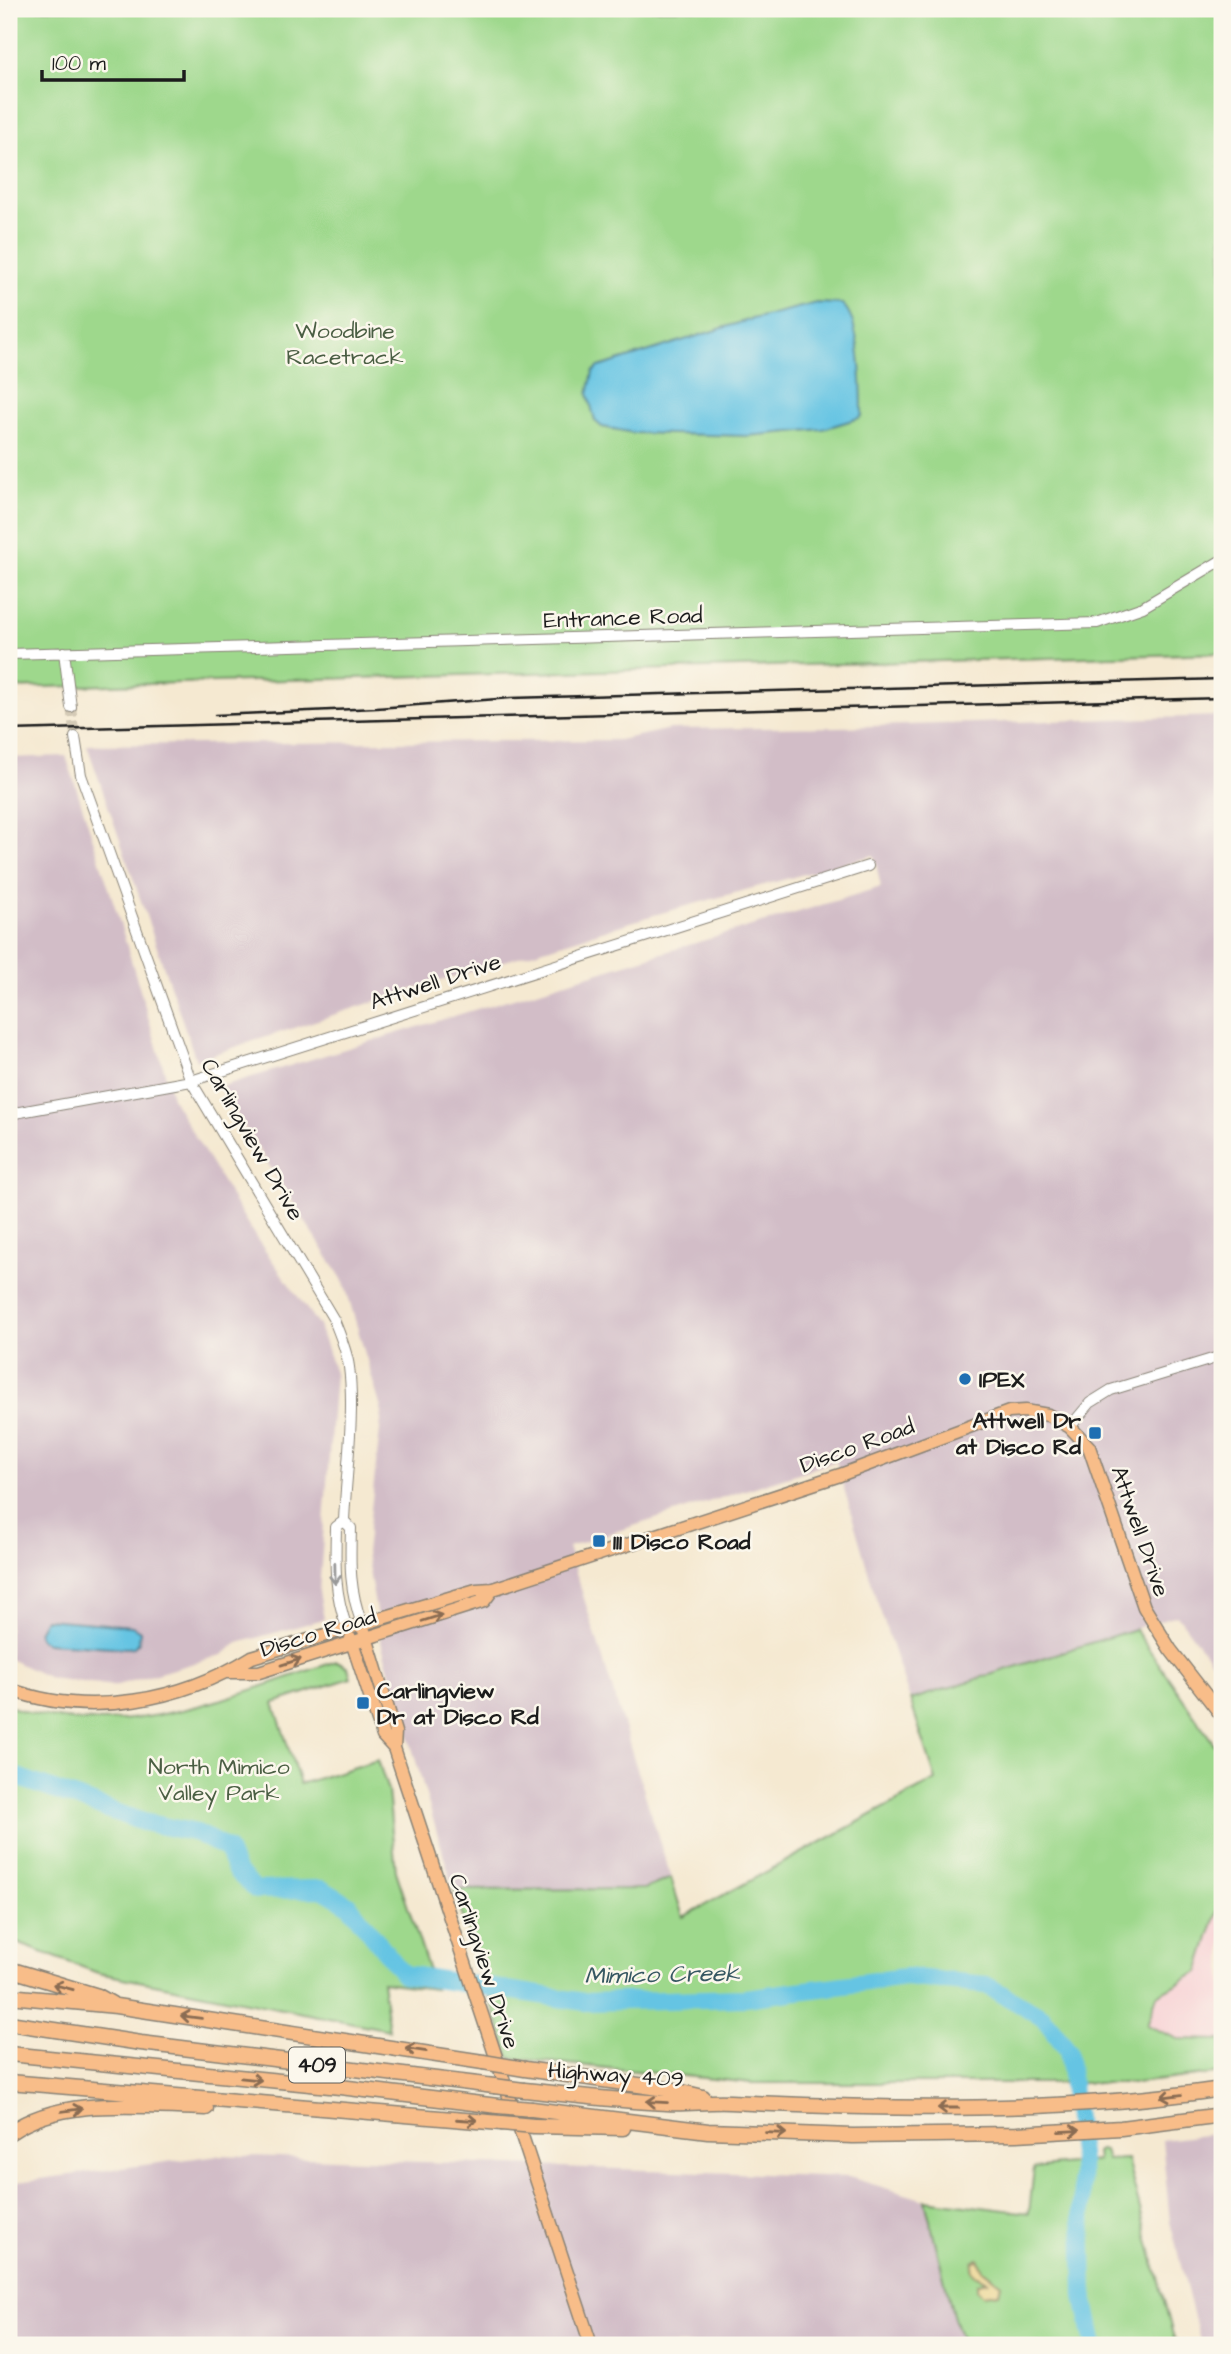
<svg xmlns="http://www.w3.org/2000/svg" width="1231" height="2354" viewBox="0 0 1231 2354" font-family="'Architects Daughter',sans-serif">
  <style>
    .built { fill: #f7cfd3 }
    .industrial { fill: #d2bdc7 }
    .green { fill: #9ed88c; stroke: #5d7a54; stroke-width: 2 }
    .sand { fill: #eeda9e; stroke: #857b5d; stroke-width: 2 }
    .water { fill: #65c4e3; stroke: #407080; stroke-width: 2 }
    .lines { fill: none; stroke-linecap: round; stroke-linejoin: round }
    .river { stroke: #65c4e3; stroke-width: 18 }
    .minor-tunnel { stroke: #d4cab6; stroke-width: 10; stroke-dasharray: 10 5; stroke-linecap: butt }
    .minor-casing { stroke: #888276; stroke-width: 12 }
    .major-casing { stroke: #888276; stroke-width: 15 }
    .highway-casing { stroke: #888276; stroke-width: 17 }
    .minor { stroke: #fff; stroke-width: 10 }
    .major { stroke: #f8bd89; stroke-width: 12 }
    .highway { stroke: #f8bd89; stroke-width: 14 }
    .rail { stroke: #1c1c1c; stroke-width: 2.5 }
    .highway-bridge-casing { stroke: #888276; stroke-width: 17; stroke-linecap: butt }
    .highway-bridge { stroke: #f8bd89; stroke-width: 14 }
    .oneway { stroke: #999 }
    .oneway2 { stroke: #8a6c52 }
    .poi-dot { fill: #1f6fb2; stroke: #fbf7ec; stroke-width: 2.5 }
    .labels { text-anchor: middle; stroke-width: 5; stroke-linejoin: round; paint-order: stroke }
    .shield { fill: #fbf7ec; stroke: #5f5e5a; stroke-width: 2 }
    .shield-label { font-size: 21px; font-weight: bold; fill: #1c1c1c }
    .park-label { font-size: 23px; fill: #4a5e43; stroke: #fbf7ec }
    .street-label { font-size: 23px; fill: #1c1c1c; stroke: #fbf7ec }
    .poi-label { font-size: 23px; font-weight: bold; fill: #1c1c1c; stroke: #fbf7ec; text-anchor: start }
    .water-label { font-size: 24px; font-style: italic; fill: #365762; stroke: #fbf7ec }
  </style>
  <rect width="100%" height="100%" fill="#fbf7ec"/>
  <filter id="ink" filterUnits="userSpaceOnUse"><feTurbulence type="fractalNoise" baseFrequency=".0143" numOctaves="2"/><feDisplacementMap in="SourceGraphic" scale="14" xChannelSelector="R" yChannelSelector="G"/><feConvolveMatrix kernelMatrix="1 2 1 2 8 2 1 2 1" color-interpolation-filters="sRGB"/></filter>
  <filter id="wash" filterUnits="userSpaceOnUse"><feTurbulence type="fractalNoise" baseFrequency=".00686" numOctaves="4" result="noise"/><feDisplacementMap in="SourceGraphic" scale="28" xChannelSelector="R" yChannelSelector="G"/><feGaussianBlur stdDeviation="1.57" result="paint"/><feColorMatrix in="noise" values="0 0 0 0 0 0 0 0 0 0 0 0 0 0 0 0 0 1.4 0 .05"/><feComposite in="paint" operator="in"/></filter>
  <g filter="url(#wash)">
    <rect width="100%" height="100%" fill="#f5e9d1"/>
    <path class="built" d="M 1222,1897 L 1222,2040 L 1178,2039 L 1147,2025 L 1157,1995 L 1198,1972 Z"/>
    <path class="industrial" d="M 1222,716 L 1222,1676 L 1177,1615 L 910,1700 L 876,1598 L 836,1461 L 568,1547 L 671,1878 L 644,1889 L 454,1890 L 382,1646 L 366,1553 L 382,1412 L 344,1282 L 219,1087 L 881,887 L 874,855 L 654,915 L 385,998 L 196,1060 L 87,745 L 619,740 L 670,729 L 838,727 Z
      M 66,756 L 117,913 L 173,1100 L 256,1238 L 319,1326 L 335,1373 L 319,1592 L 324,1619 L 238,1643 L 222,1655 L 114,1686 L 50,1678 L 9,1659 L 9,758 Z
      M 1222,2133 L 1222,2345 L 1201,2345 L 1170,2222 L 1162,2140 Z
      M 218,2155 L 849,2177 L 925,2200 L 953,2315 L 963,2345 L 9,2345 L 9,2192 L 18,2182 Z"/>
    <path class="green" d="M 9,9 L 1222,9 L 1222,653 L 9,688 Z
      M 1135,1629 L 1216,1747 L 1222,1773 L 1222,1897 L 1198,1972 L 1157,1995 L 1147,2025 L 1178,2039 L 1222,2040 L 1222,2073 L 1136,2083 L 752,2083 L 510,2058 L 454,1890 L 644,1889 L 671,1878 L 683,1917 L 936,1780 L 910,1700 Z
      M 337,1661 L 348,1667 L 351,1678 L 274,1703 L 300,1784 L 378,1760 L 388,1791 L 396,1871 L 435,1989 L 382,1982 L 389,2030 L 98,1973 L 9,1940 L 9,1778 L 21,1783 L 31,1779 L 9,1769 L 9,1706 C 119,1747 232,1695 337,1661 Z
      M 1099,2150 L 1104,2151 L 1107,2160 L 1127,2159 L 1174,2339 L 1180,2345 L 963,2345 L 953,2315 L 925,2200 L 1029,2213 L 1034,2168 L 1097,2161 L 1096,2153 Z"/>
    <path class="sand" d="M 978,2259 L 983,2270 L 1001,2284 L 999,2293 L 983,2295 L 977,2290 L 977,2283 L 987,2281 L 975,2275 L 972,2270 L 973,2262 Z"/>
    <path class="water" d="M 817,303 L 842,304 C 861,318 862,392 862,415 L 859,418 L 823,429 L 747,436 L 634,433 L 602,427 L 595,421 L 588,394 L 593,372 L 599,367 L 748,320 Z
      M 45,1619 L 132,1626 L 140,1631 L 139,1642 L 134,1647 L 127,1648 L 47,1643 L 40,1639 L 38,1632 Z"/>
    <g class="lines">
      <path class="river" d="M 9,1774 L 143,1822 L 197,1833 L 227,1849 L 236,1871 L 256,1890 L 322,1889 L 349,1905 L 403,1974 L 585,2002 L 745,1998 L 905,1977 L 986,1985 L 1043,2017 L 1068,2050 L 1081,2162 L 1084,2297 L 1094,2345"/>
    </g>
  </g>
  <g filter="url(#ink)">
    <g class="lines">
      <path class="minor-tunnel" d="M 71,707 L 75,737"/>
      <defs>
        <path id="minor" d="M 64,652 L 71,707
          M 9,654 L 1097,623 L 1143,607 L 1222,560
          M 75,737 L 81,775 L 191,1081 L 334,1320 C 340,1335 347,1351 349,1367 C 355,1413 346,1474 344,1521 L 336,1527 C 335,1565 334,1592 347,1628
          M 9,1114 L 191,1081 L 868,866
          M 1070,1427 L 1090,1403 L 1111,1390 L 1222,1356
          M 344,1521 L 351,1528 C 350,1564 349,1589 362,1624"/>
        <path id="major" d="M 362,1624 L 395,1732 L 394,1748 L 591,2345
          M 351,1639 L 383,1736 L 394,1748
          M 228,1672 L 259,1672 L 484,1601 L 493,1589
          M 9,1689 C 88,1719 182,1701 252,1657 L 476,1590 L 493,1589 L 840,1475 L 1009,1412 L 1025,1411 L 1048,1415 L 1070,1427 L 1089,1447 L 1144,1607 L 1170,1649 L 1222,1716"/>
        <path id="highway" d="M 9,1969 L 98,1996 L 112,2004
          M 9,1996 L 116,2006 L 483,2062
          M 9,2023 L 141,2043 L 494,2086
          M 9,2054 L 340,2087 L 498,2106
          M 525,2069 L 674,2090 L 703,2097
          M 9,2082 L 501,2123
          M 524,2090 C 572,2095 619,2101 667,2103 C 688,2104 709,2101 730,2102 C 895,2110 1059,2113 1222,2089
          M 532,2109 L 708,2131 L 853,2136 L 1017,2134 L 1121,2128 L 1222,2115
          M 534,2126 L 623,2128
          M 9,2133 C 63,2095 143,2107 206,2108"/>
      </defs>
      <use href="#minor" class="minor-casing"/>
      <use href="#major" class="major-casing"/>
      <use href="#highway" class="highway-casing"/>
      <use href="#minor" class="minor"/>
      <use href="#major" class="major"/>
      <use href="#highway" class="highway"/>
      <path class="rail" d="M 215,715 L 377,708 L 511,698 L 1222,679
        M 9,730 L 1222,698"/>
      <defs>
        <path id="highway-bridge" d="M 483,2062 L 525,2069
          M 494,2086 L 524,2090
          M 498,2106 L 532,2109
          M 501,2123 L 534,2126"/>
      </defs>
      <use href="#highway-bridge" class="highway-bridge-casing"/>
      <use href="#highway-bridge" class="highway-bridge"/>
    </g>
    <defs><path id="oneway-shaft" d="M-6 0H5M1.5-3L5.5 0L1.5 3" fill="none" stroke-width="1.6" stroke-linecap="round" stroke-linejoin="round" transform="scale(1.75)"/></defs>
    <use class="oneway" href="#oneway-shaft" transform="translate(335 1574) rotate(89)"/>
    <g class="oneway2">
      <use href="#oneway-shaft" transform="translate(432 1618) rotate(-18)"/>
      <use href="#oneway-shaft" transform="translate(291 1662) rotate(-17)"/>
      <use href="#oneway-shaft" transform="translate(63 1987) rotate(-165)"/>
      <use href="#oneway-shaft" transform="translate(191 2017) rotate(-172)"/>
      <use href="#oneway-shaft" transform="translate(416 2050) rotate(-171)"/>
      <use href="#oneway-shaft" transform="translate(251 2079) rotate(6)"/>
      <use href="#oneway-shaft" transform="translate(1171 2096) rotate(173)"/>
      <use href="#oneway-shaft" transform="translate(657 2102) rotate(-177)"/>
      <use href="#oneway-shaft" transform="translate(948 2108) rotate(180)"/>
      <use href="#oneway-shaft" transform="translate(72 2110) rotate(-8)"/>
      <use href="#oneway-shaft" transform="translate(467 2120) rotate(4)"/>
      <use href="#oneway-shaft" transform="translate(1069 2131) rotate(-3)"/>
      <use href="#oneway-shaft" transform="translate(776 2133) rotate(2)"/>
    </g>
  </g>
  <g class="poi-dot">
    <circle cx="965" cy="1379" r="7"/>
    <rect x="1088" y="1426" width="14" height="14" rx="3.5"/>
    <rect x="592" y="1534" width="14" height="14" rx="3.5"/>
    <rect x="356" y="1696" width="14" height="14" rx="3.5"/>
  </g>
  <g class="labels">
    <rect class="shield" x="289" y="2047.5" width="56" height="35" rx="5"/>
    <g class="shield-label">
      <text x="317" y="2072">409</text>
    </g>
    <g class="park-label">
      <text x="345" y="338">Woodbine<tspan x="345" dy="26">Racetrack</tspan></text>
      <text x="219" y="1774">North Mimico<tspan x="219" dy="26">Valley Park</tspan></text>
    </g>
    <g class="street-label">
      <text transform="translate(623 617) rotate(-2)" y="8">Entrance Road</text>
      <text transform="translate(435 981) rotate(-18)" y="8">Attwell Drive</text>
      <text transform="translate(253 1139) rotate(60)" y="8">Carlingview Drive</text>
      <text transform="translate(857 1445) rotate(-20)" y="8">Disco Road</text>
      <text transform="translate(1141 1531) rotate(71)" y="8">Attwell Drive</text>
      <text transform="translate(318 1632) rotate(-17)" y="8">Disco Road</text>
      <text transform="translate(485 1961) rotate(72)" y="8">Carlingview Drive</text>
      <text transform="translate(616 2074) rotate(4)" y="8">Highway 409</text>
    </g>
    <g class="poi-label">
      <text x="979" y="1387">IPEX</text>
      <text x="1081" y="1428" text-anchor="end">Attwell Dr<tspan x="1081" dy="26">at Disco Rd</tspan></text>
      <text x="613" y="1549">111 Disco Road</text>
      <text x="377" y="1698">Carlingview<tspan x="377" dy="26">Dr at Disco Rd</tspan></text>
    </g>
    <g class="water-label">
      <text transform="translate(662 1974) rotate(-1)" y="8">Mimico Creek</text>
    </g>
  </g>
  <rect width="1231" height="2354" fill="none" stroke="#fbf7ec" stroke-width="35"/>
  <path d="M42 70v10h142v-10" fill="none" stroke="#1c1c1c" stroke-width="3.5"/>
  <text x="52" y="70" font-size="21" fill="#1c1c1c" stroke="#fbf7ec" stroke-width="5" paint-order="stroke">100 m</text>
</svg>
